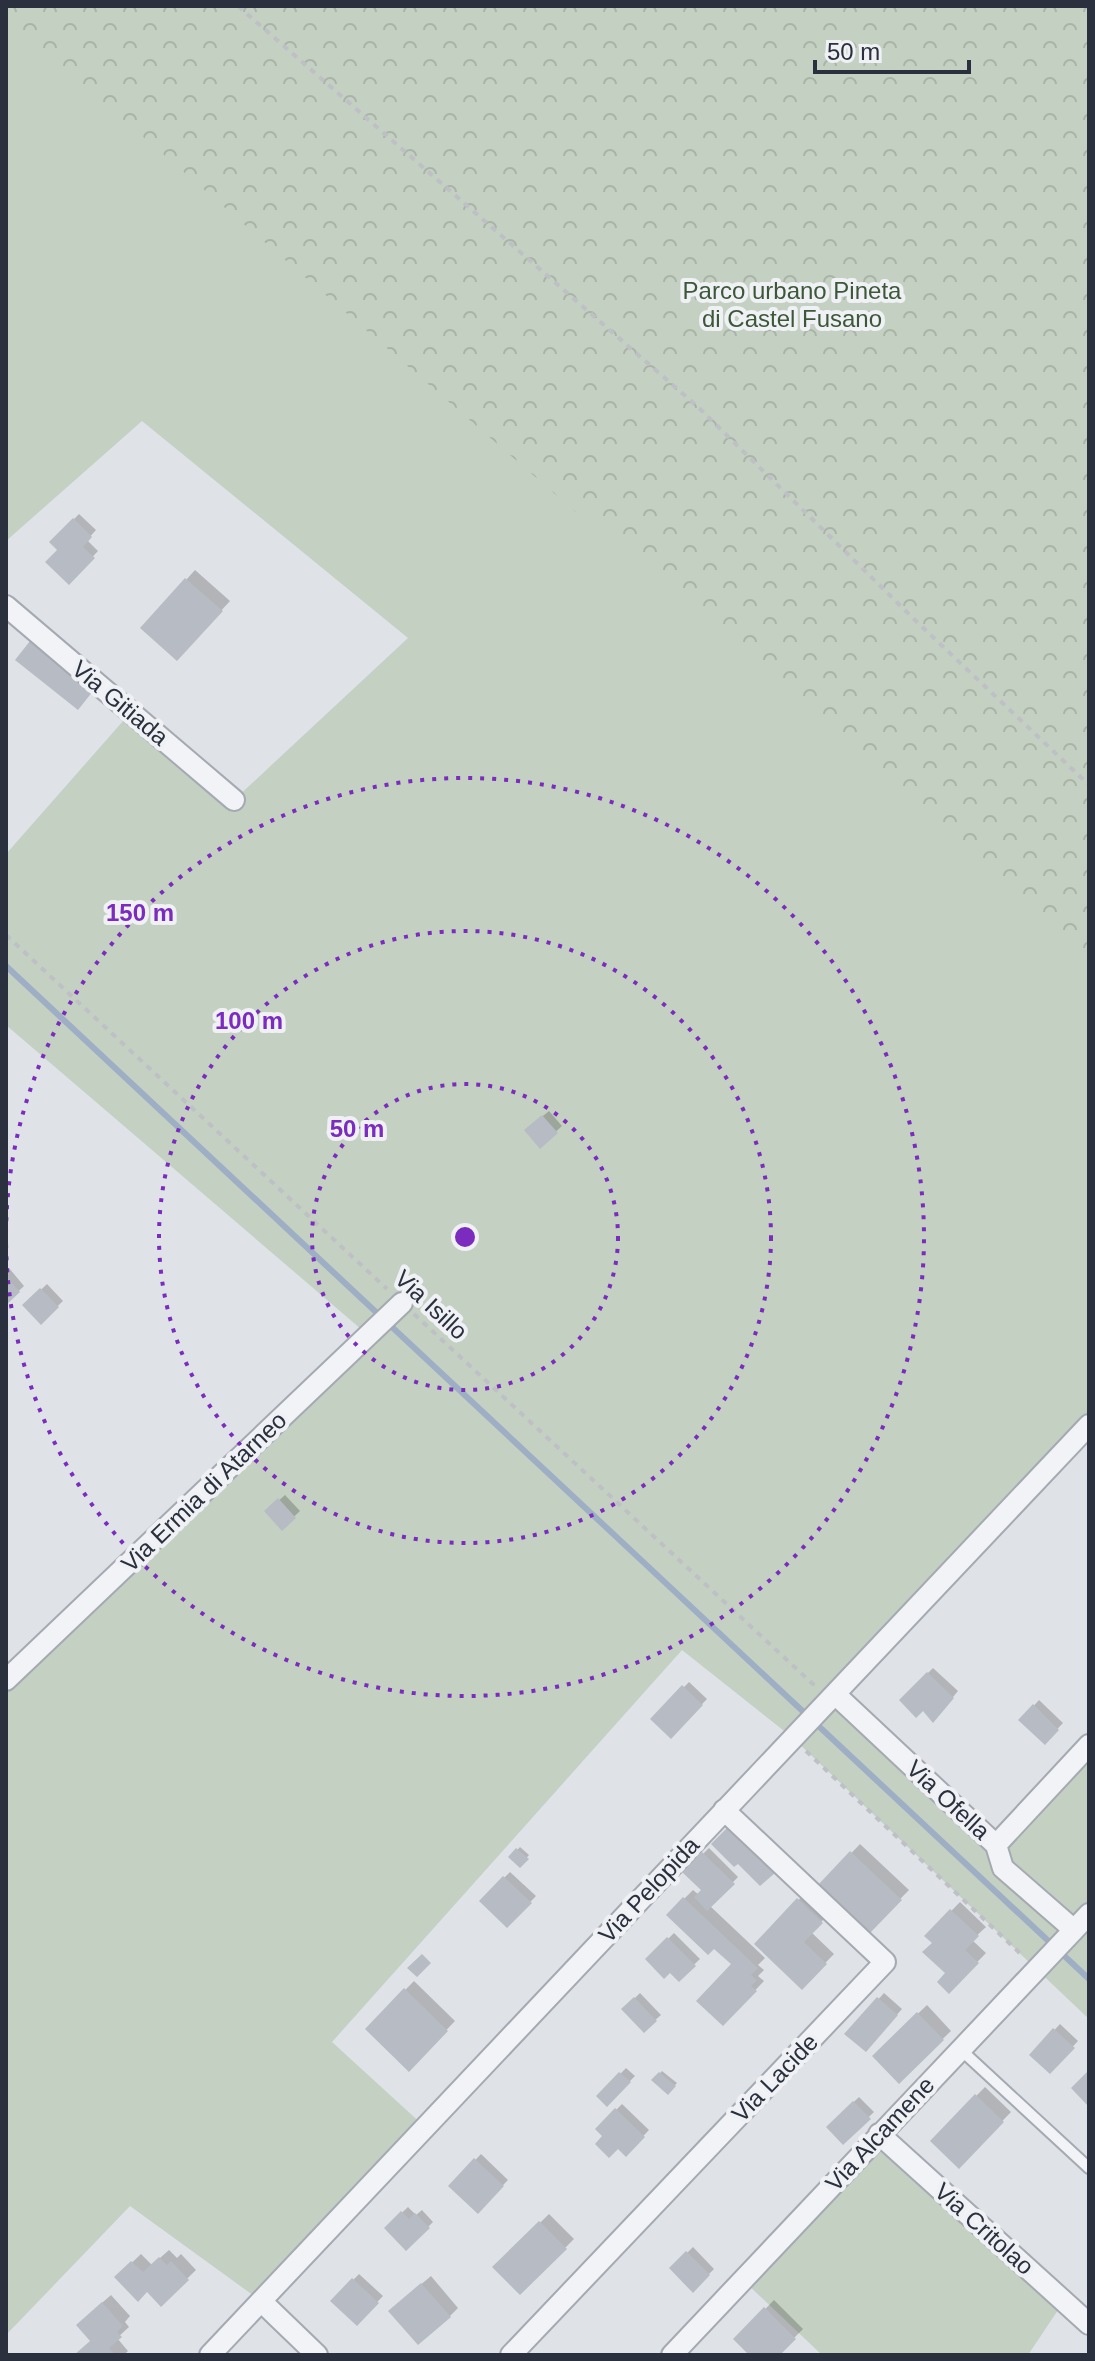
<svg xmlns="http://www.w3.org/2000/svg" width="1095" height="2361" viewBox="0 0 1095 2361" font-family="Helvetica,sans-serif">
  <style>
    .grass { fill: #c4d0c1 }
    .forest { fill: url(#forest-crowns) }
    .shadow { fill: #0003 }
    .lines { fill: none; stroke-linecap: round; stroke-linejoin: round }
    .stream { stroke: #9eaec4; stroke-width: 6 }
    .building { fill: #b7bbc3 }
    .lane-casing { stroke: #a5a9b1; stroke-width: 14 }
    .street-casing { stroke: #a5a9b1; stroke-width: 24 }
    .path { stroke: #bec0c6; stroke-width: 4; stroke-dasharray: 6 6; stroke-linecap: butt }
    .lane { stroke: #f2f3f6; stroke-width: 10 }
    .street { stroke: #f2f3f6; stroke-width: 20 }
    .ring { fill: none; stroke: #7b2cbf; stroke-width: 4; stroke-dasharray: 4 8 }
    .labels { text-anchor: middle; stroke-width: 8; stroke-linejoin: round; paint-order: stroke }
    .park-label { font-size: 24px; fill: #3d5739; stroke: #eff1f5 }
    .street-label { font-size: 24px; fill: #2a303d; stroke: #eff1f5 }
    .centre { fill: #7b2cbf; stroke: #eff1f5; stroke-width: 4 }
    .ring-label { font-size: 24px; text-anchor: middle; font-weight: bold; fill: #7b2cbf; stroke: #eff1f5; stroke-width: 8; stroke-linejoin: round; paint-order: stroke }
  </style>
  <defs>
    <pattern id="forest-crowns" width="20" height="18" patternUnits="userSpaceOnUse" patternTransform="scale(2)"><rect width="20" height="18" fill="#c4d0c1"/><path d="M2 6a3 3 0 1 1 6 0M12 15a3 3 0 1 1 6 0" fill="none" stroke="#a9b3a7"/></pattern>
  </defs>
  <rect width="100%" height="100%" fill="#dfe2e7"/>
  <path class="grass" d="M 6,6 L 1089,785 L 1089,1425 L 836,1695 L 996,1844 L 1089,1745 L 1089,2019 L 793,1738 L 682,1650 L 332,2042 L 425,2127 L 261,2301 L 130,2206 L 6,2335 L 6,1680 L 368,1335 L 6,1025 L 6,854 L 131,712 L 234,800 L 408,638 L 142,421 L 6,541 Z
    M 879,2134 L 1064,2301 L 1028,2355 L 822,2355 L 743,2280 Z"/>
  <path class="forest" d="M 6,6 L 1089,6 L 1089,957 L 6,18 Z"/>
  <path class="shadow" d="M 79,514 L 96,530 L 87,540 L 98,551 L 69,582 L 60,550 L 52,542 Z
    M 195,570 L 230,601 L 185,650 L 143,628 Z
    M 549,1111 L 562,1126 L 540,1146 L 532,1125 Z
    M 9,1268 L 24,1286 L 6,1303 L 6,1271 Z
    M 47,1284 L 63,1301 L 41,1322 L 25,1305 Z
    M 285,1495 L 300,1511 L 282,1528 L 267,1511 Z
    M 933,1668 L 958,1691 L 938,1715 L 901,1700 Z
    M 689,1682 L 707,1699 L 671,1736 L 653,1719 Z
    M 1039,1700 L 1063,1723 L 1045,1742 L 1021,1720 Z
    M 860,1844 L 909,1890 L 870,1930 L 821,1885 Z
    M 520,1847 L 529,1855 L 520,1865 L 511,1857 Z
    M 709,1848 L 738,1877 L 710,1906 L 765,1958 L 758,1965 L 764,1970 L 758,1976 L 764,1981 L 723,2024 L 734,1964 L 715,1946 L 668,1915 L 693,1890 L 699,1895 L 704,1890 L 685,1872 Z
    M 510,1872 L 536,1896 L 507,1926 L 481,1901 Z
    M 807,1891 L 830,1913 L 811,1932 L 834,1954 L 802,1987 L 757,1944 Z
    M 960,1902 L 986,1927 L 972,1940 L 986,1953 L 949,1991 L 948,1973 L 934,1942 L 927,1936 Z
    M 674,1933 L 700,1959 L 679,1979 L 670,1970 L 648,1959 Z
    M 414,1981 L 455,2021 L 409,2069 L 367,2029 Z
    M 640,1993 L 661,2015 L 644,2030 L 624,2009 Z
    M 884,1993 L 902,2009 L 865,2050 L 847,2034 Z
    M 927,2005 L 951,2031 L 899,2081 L 874,2056 Z
    M 1060,2024 L 1078,2041 L 1050,2071 L 1032,2054 Z
    M 626,2068 L 635,2076 L 607,2104 L 599,2096 Z
    M 662,2071 L 677,2083 L 668,2092 L 654,2080 Z
    M 985,2087 L 1011,2112 L 959,2166 L 932,2141 Z
    M 859,2097 L 874,2112 L 843,2142 L 828,2127 Z
    M 622,2104 L 649,2130 L 626,2154 L 597,2129 Z
    M 481,2154 L 508,2180 L 478,2211 L 451,2186 Z
    M 408,2207 L 416,2215 L 422,2210 L 433,2222 L 406,2249 L 386,2228 Z
    M 549,2214 L 574,2239 L 520,2293 L 495,2267 Z
    M 693,2247 L 714,2269 L 693,2290 L 672,2268 Z
    M 169,2250 L 177,2258 L 181,2254 L 196,2270 L 161,2304 L 147,2290 L 117,2277 L 141,2254 L 152,2265 Z
    M 359,2274 L 383,2296 L 357,2323 L 333,2301 Z
    M 431,2276 L 458,2308 L 450,2316 L 400,2302 Z
    M 111,2295 L 130,2316 L 125,2322 L 129,2327 L 117,2338 L 128,2351 L 124,2355 L 77,2355 L 92,2341 L 87,2316 Z
    M 774,2300 L 803,2329 L 777,2355 L 752,2355 L 736,2339 Z"/>
  <g class="lines">
    <path class="stream" d="M 6,966 L 1089,1979"/>
  </g>
  <path class="building" d="M 73,518 L 92,537 L 83,547 L 95,558 L 69,585 L 45,562 L 57,550 L 49,542 Z
    M 185,578 L 223,611 L 177,661 L 140,628 Z
    M 30,641 L 93,691 L 78,710 L 15,660 Z
    M 542,1115 L 558,1133 L 540,1149 L 524,1130 Z
    M 6,1276 L 20,1292 L 6,1305 Z
    M 40,1288 L 59,1307 L 41,1325 L 22,1305 Z
    M 278,1498 L 296,1518 L 282,1531 L 264,1511 Z
    M 927,1672 L 954,1698 L 933,1723 L 923,1711 L 916,1718 L 899,1700 Z
    M 682,1685 L 703,1705 L 671,1739 L 650,1719 Z
    M 1033,1704 L 1059,1730 L 1045,1745 L 1018,1720 Z
    M 729,1826 L 775,1873 L 760,1886 L 738,1864 L 734,1867 L 711,1844 Z
    M 516,1848 L 529,1859 L 520,1868 L 508,1857 Z
    M 850,1851 L 902,1900 L 870,1933 L 818,1885 Z
    M 702,1852 L 735,1884 L 707,1911 L 694,1897 L 701,1890 L 682,1872 Z
    M 503,1876 L 532,1903 L 507,1928 L 479,1901 Z
    M 683,1897 L 758,1968 L 751,1975 L 757,1980 L 751,1986 L 757,1991 L 723,2026 L 696,2001 L 731,1964 L 714,1949 L 708,1955 L 666,1915 Z
    M 797,1898 L 823,1923 L 804,1942 L 827,1964 L 802,1990 L 754,1944 Z
    M 950,1909 L 979,1936 L 965,1950 L 979,1963 L 949,1994 L 937,1982 L 945,1973 L 922,1952 L 932,1943 L 924,1936 Z
    M 667,1937 L 696,1966 L 679,1982 L 670,1973 L 664,1979 L 645,1959 Z
    M 422,1954 L 431,1963 L 417,1977 L 407,1968 Z
    M 404,1988 L 448,2031 L 409,2072 L 365,2029 Z
    M 634,1997 L 657,2021 L 644,2033 L 621,2009 Z
    M 877,1997 L 898,2015 L 866,2052 L 844,2034 Z
    M 917,2012 L 944,2040 L 899,2084 L 872,2056 Z
    M 1053,2028 L 1075,2048 L 1050,2074 L 1029,2055 Z
    M 1089,2070 L 1089,2107 L 1071,2088 Z
    M 619,2072 L 631,2082 L 607,2107 L 596,2096 Z
    M 659,2072 L 676,2086 L 668,2095 L 651,2080 Z
    M 975,2094 L 1004,2122 L 959,2169 L 930,2141 Z
    M 853,2101 L 871,2119 L 843,2145 L 826,2127 Z
    M 615,2108 L 645,2137 L 626,2157 L 618,2149 L 609,2158 L 595,2144 L 602,2136 L 595,2129 Z
    M 474,2158 L 504,2186 L 478,2214 L 448,2186 Z
    M 401,2211 L 409,2219 L 415,2213 L 430,2228 L 406,2251 L 384,2228 Z
    M 539,2221 L 567,2249 L 520,2295 L 492,2267 Z
    M 686,2251 L 710,2275 L 693,2293 L 669,2268 Z
    M 159,2257 L 167,2265 L 171,2261 L 189,2280 L 161,2307 L 147,2292 L 138,2302 L 114,2277 L 131,2261 L 143,2272 Z
    M 352,2278 L 379,2303 L 357,2326 L 330,2301 Z
    M 421,2283 L 451,2317 L 418,2345 L 388,2311 Z
    M 102,2302 L 123,2326 L 117,2332 L 122,2337 L 109,2348 L 115,2355 L 74,2355 L 90,2341 L 76,2325 Z
    M 764,2307 L 796,2339 L 780,2355 L 749,2355 L 733,2339 Z"/>
  <g class="lines">
    <defs>
      <path id="lane" d="M 960,2049 L 1089,2168"/>
      <path id="street" d="M 6,606 L 234,800
        M 6,1680 L 402,1303
        M 836,1695 L 996,1845 L 1003,1868 L 1073,1929
        M 996,1845 L 1089,1745
        M 879,2134 L 1089,2324
        M 261,2301 L 317,2355
        M 210,2355 L 1089,1425
        M 511,2355 L 885,1962 L 724,1810
        M 672,2355 L 1089,1914"/>
    </defs>
    <use href="#lane" class="lane-casing"/>
    <use href="#street" class="street-casing"/>
    <path class="path" d="M 238,6 L 698,407 L 916,621 L 1089,785
      M 6,935 L 387,1289
      M 414,1314 L 815,1686
      M 806,1751 L 1024,1957"/>
    <use href="#lane" class="lane"/>
    <use href="#street" class="street"/>
  </g>
  <g class="ring">
    <circle cx="465" cy="1237" r="153"/>
    <circle cx="465" cy="1237" r="306"/>
    <path d="M6 1233A459 459 0 1 1 6 1241"/>
  </g>
  <g class="labels">
    <g class="park-label">
      <text x="792" y="299">Parco urbano Pineta<tspan x="792" dy="28">di Castel Fusano</tspan></text>
    </g>
    <g class="street-label">
      <text transform="translate(120 703) rotate(40)" y="8">Via Gitiada</text>
      <text transform="translate(431 1305) rotate(43)" y="8">Via Isillo</text>
      <text transform="translate(204 1492) rotate(-44)" y="8">Via Ermia di Atarneo</text>
      <text transform="translate(948 1800) rotate(43)" y="8">Via Ofella</text>
      <text transform="translate(649 1890) rotate(-47)" y="8">Via Pelopida</text>
      <text transform="translate(775 2078) rotate(-46)" y="8">Via Lacide</text>
      <text transform="translate(880 2134) rotate(-47)" y="8">Via Alcamene</text>
      <text transform="translate(984 2229) rotate(42)" y="8">Via Critolao</text>
    </g>
  </g>
  <circle cx="465" cy="1237" r="12" class="centre"/>
  <g class="ring-label">
    <text x="140" y="921">150 m</text>
    <text x="249" y="1029">100 m</text>
    <text x="357" y="1137">50 m</text>
  </g>
  <rect width="1095" height="2361" fill="none" stroke="#2a303d" stroke-width="16"/>
  <path d="M815 60v12h154v-12" fill="none" stroke="#2a303d" stroke-width="4"/>
  <text x="827" y="60" font-size="24" fill="#2a303d" stroke="#eff1f5" stroke-width="6" paint-order="stroke">50 m</text>
</svg>
